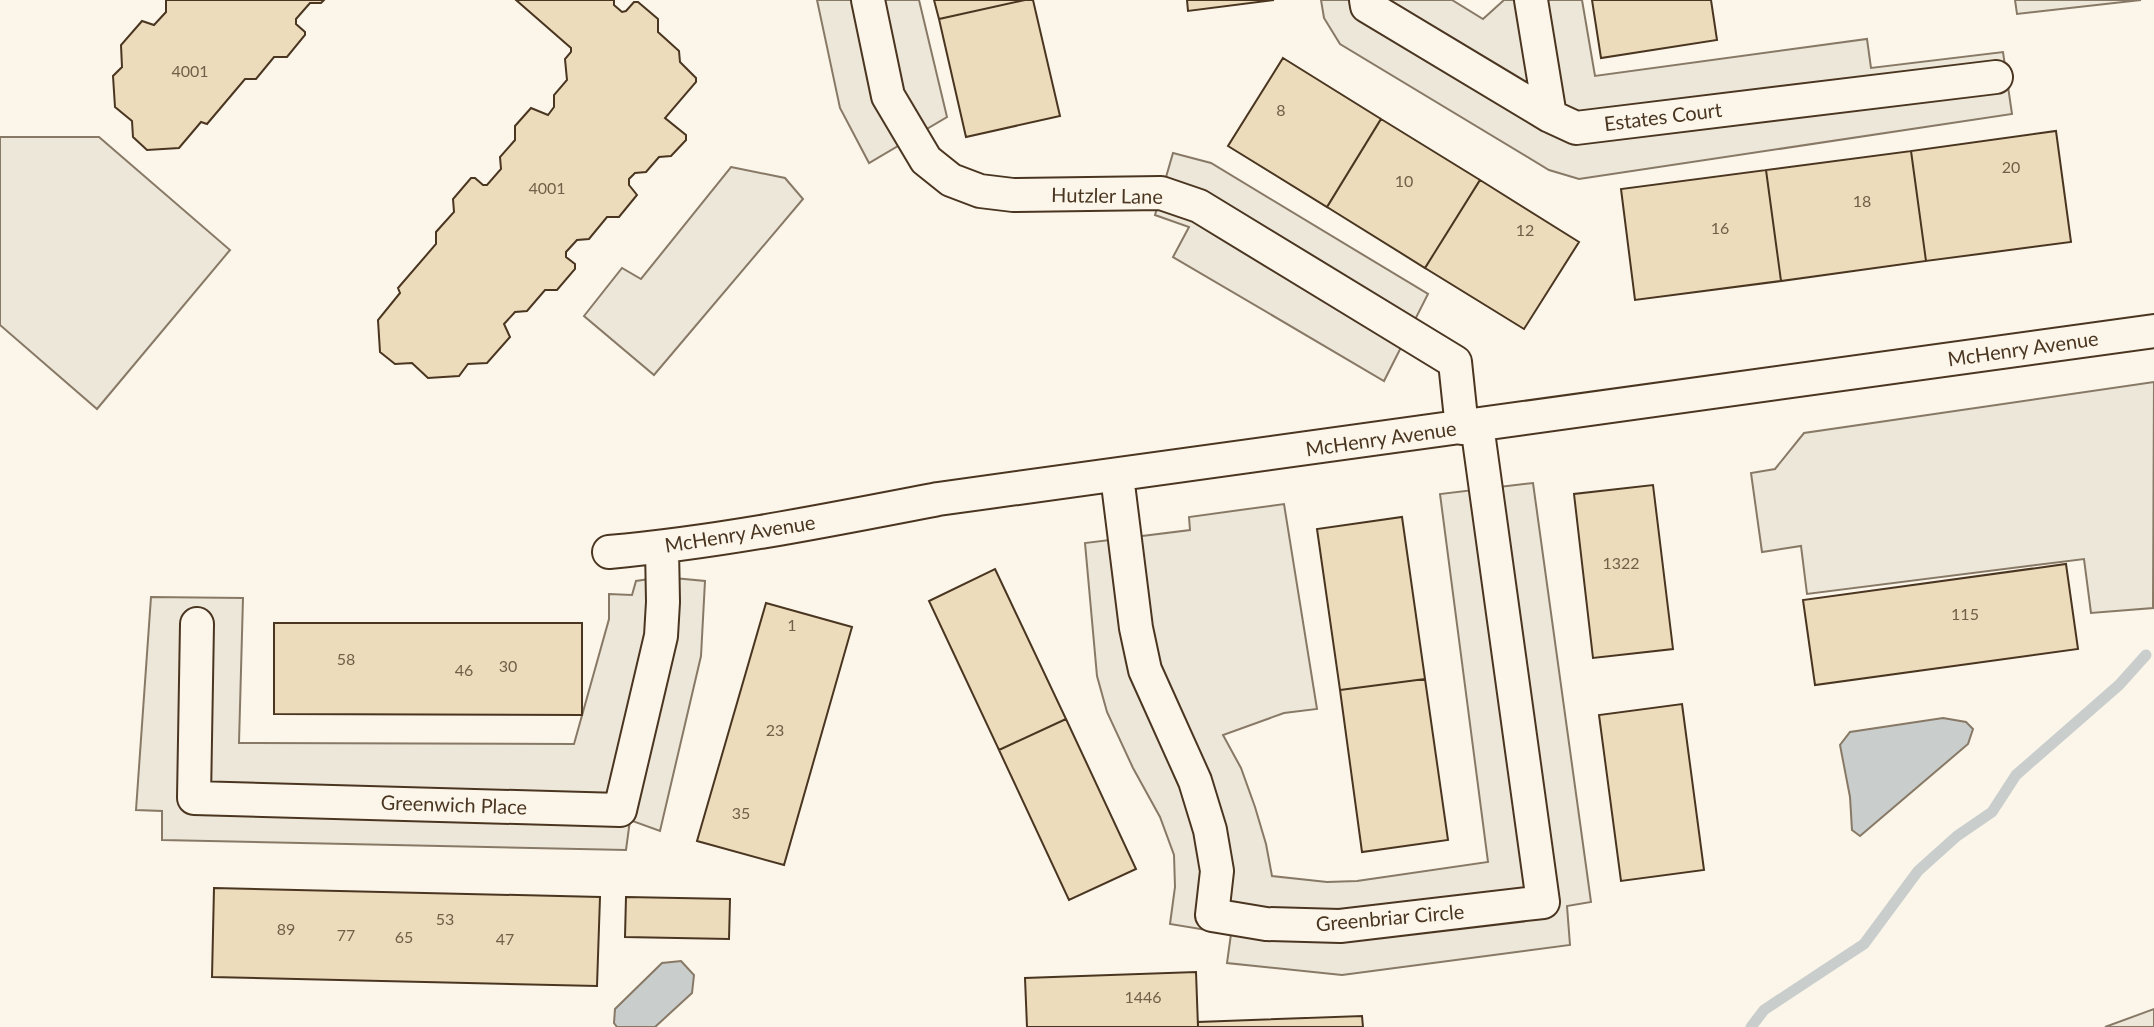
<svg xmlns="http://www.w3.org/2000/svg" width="2154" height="1027" viewBox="0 0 2154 1027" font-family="Lato,sans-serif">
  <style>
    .parking { fill: #ede7d9; stroke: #887966; stroke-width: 2 }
    .water { fill: #c9cecd; stroke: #887966; stroke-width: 2 }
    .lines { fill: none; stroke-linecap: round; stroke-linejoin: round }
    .stream { stroke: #c9cecd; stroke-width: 11 }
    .building { fill: #ecdcbc; stroke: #4a3520; stroke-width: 2 }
    .minor-casing { stroke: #4a3520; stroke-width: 36 }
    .minor { stroke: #fbf6e9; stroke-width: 32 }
    .labels { text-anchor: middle; stroke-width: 6; stroke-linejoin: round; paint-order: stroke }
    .number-label { font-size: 16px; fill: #725f47 }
    .street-label { font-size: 20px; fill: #4a3520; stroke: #fbf6e9 }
  </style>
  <rect width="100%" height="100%" fill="#fbf6e9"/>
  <path class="parking" d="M 817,0 L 919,0 L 947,117 L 869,163 L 840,108 Z
    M 1321,0 L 1452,0 L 1483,19 L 1504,0 L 1582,0 L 1595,76 L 1867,39 L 1871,68 L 2003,52 L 2012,114 L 1579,179 L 1549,170 L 1340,44 L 1324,18 Z
    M 2015,0 L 2141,0 L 2017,14 Z
    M 0,137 L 99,137 L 230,250 L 97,409 L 0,325 Z
    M 1173,153 L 1211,163 L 1428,294 L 1384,381 L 1173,257 L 1189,227 L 1155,215 Z
    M 731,167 L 785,178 L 803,199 L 654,375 L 584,316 L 622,268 L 641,279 Z
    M 2154,382 L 2153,608 L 2091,613 L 2084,559 L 1807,594 L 1801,546 L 1762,552 L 1751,473 L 1775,469 L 1804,433 Z
    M 1533,483 L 1591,902 L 1567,906 L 1570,945 L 1342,975 L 1227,963 L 1231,934 L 1170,924 L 1175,887 L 1174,855 L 1160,817 L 1133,768 L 1107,712 L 1097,676 L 1085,543 L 1190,530 L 1189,517 L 1284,504 L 1317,709 L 1284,713 L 1223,735 L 1241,768 L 1255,807 L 1266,844 L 1272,876 L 1327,882 L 1357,881 L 1488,862 L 1440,494 Z
    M 663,577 L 705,581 L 701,656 L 660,831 L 630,820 L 626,850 L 162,840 L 162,811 L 136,810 L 151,597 L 243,598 L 239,743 L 574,744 L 609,619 L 609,594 L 632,595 L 636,581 Z
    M 2154,1009 L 2154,1027 L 2105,1027 Z"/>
  <path class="water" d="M 1943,718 L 1966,722 L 1973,729 L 1968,744 L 1860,836 L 1852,830 L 1850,797 L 1840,745 L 1850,732 Z
    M 681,961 L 694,975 L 692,993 L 655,1027 L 617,1027 L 614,1023 L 615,1009 L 662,963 Z"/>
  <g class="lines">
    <path class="stream" d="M 1751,1027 L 1764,1010 L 1864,944 L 1918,871 L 1957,836 L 1992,812 L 2016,775 L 2119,685 L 2146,655"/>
  </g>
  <path class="building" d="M 166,0 L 324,0 L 321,3 L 310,3 L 296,19 L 296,24 L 305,32 L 305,35 L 287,57 L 274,57 L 256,79 L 245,79 L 207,124 L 201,122 L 179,148 L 147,150 L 133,137 L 132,121 L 115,107 L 113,76 L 122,67 L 121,45 L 142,21 L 154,25 L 166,12 Z
    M 516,0 L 614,0 L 614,5 L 622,12 L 626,11 L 634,2 L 638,2 L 658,19 L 658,32 L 679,51 L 680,62 L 696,78 L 696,82 L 665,118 L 686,135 L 686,140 L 671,156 L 659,157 L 646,172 L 635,173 L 629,179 L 629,185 L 637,195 L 619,217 L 607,217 L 589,239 L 577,240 L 566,252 L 566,257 L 575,264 L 575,269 L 557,290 L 545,290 L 527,311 L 515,312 L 504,324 L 510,337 L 487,363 L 468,364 L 459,376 L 428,378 L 412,363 L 395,364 L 380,352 L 378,320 L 400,293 L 398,288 L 436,244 L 436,232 L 454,212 L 453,199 L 471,178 L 475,178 L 483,185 L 487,185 L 501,169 L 500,157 L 515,140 L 515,126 L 531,108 L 548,115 L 554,107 L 554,95 L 567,80 L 565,59 L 571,52 L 571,48 Z
    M 934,0 L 1025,0 L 939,19 Z
    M 1025,0 L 1033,0 L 1060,116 L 966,137 L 939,19 Z
    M 1187,0 L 1274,0 L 1188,11 Z
    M 1592,0 L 1711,0 L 1717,40 L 1601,58 Z
    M 1283,58 L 1381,119 L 1327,207 L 1228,146 Z
    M 1381,119 L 1480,180 L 1425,268 L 1327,207 Z
    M 2056,131 L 2071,242 L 1926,261 L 1911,151 Z
    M 1911,151 L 1926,261 L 1781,281 L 1766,170 Z
    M 1766,170 L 1781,281 L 1635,300 L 1621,189 Z
    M 1480,180 L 1579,242 L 1524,329 L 1425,268 Z
    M 1653,485 L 1673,649 L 1593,658 L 1574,494 Z
    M 1402,517 L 1425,679 L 1340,690 L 1317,529 Z
    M 2066,564 L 2078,649 L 1815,685 L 1803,600 Z
    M 995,569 L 1066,719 L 999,750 L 929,601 Z
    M 766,603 L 852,627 L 784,865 L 697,841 Z
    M 274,623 L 582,623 L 582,715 L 274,714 Z
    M 1425,679 L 1448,840 L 1362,852 L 1340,690 Z
    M 1682,704 L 1704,870 L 1621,881 L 1599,715 Z
    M 1066,719 L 1136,869 L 1069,900 L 999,750 Z
    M 214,888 L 600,897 L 597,986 L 212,977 Z
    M 626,897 L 730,899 L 729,939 L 625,937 Z
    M 1196,972 L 1198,1027 L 1027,1027 L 1025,978 Z
    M 1362,1016 L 1363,1027 L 1198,1027 L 1198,1022 Z"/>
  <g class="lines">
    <defs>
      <path id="minor" d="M 868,0 L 888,96 L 926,160 L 951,180 L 980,191 L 1013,195 L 1161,193 L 1199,206 L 1455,362 L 1462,428
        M 1366,0 L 1367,6 L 1550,116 L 1576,128 L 1996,77
        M 1531,0 L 1550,116
        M 1117,476 L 1136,628 L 1145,670 L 1195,781 L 1210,830 L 1217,871 L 1212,915 L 1266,924 L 1340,926 L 1543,902 L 1477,425
        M 609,552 C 720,542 829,520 938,499 L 2154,331
        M 197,624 L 194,798 L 620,810 L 661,636 L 663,602 L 662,548"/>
    </defs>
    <use href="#minor" class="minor-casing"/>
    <use href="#minor" class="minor"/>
  </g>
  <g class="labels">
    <g class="number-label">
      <text x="190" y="77">4001</text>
      <text x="1281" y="116">8</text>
      <text x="2011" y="173">20</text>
      <text x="1404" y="187">10</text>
      <text x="547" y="194">4001</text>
      <text x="1862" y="207">18</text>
      <text x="1720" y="234">16</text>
      <text x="1525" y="236">12</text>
      <text x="1621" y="569">1322</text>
      <text x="1965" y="620">115</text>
      <text x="792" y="631">1</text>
      <text x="346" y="665">58</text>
      <text x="508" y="672">30</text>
      <text x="464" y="676">46</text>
      <text x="775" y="736">23</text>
      <text x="741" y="819">35</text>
      <text x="445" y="925">53</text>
      <text x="286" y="935">89</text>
      <text x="346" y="941">77</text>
      <text x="404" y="943">65</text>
      <text x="505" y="945">47</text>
      <text x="1143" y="1003">1446</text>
    </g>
    <g class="street-label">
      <text transform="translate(1663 117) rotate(-7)" y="7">Estates Court</text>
      <text transform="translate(1107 196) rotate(1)" y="7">Hutzler Lane</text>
      <text transform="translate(2023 349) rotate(-8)" y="7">McHenry Avenue</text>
      <text transform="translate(1381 439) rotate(-8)" y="7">McHenry Avenue</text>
      <text transform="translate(740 534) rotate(-9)" y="7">McHenry Avenue</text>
      <text transform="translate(454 805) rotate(2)" y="7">Greenwich Place</text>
      <text transform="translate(1390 918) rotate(-5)" y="7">Greenbriar Circle</text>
    </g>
  </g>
</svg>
